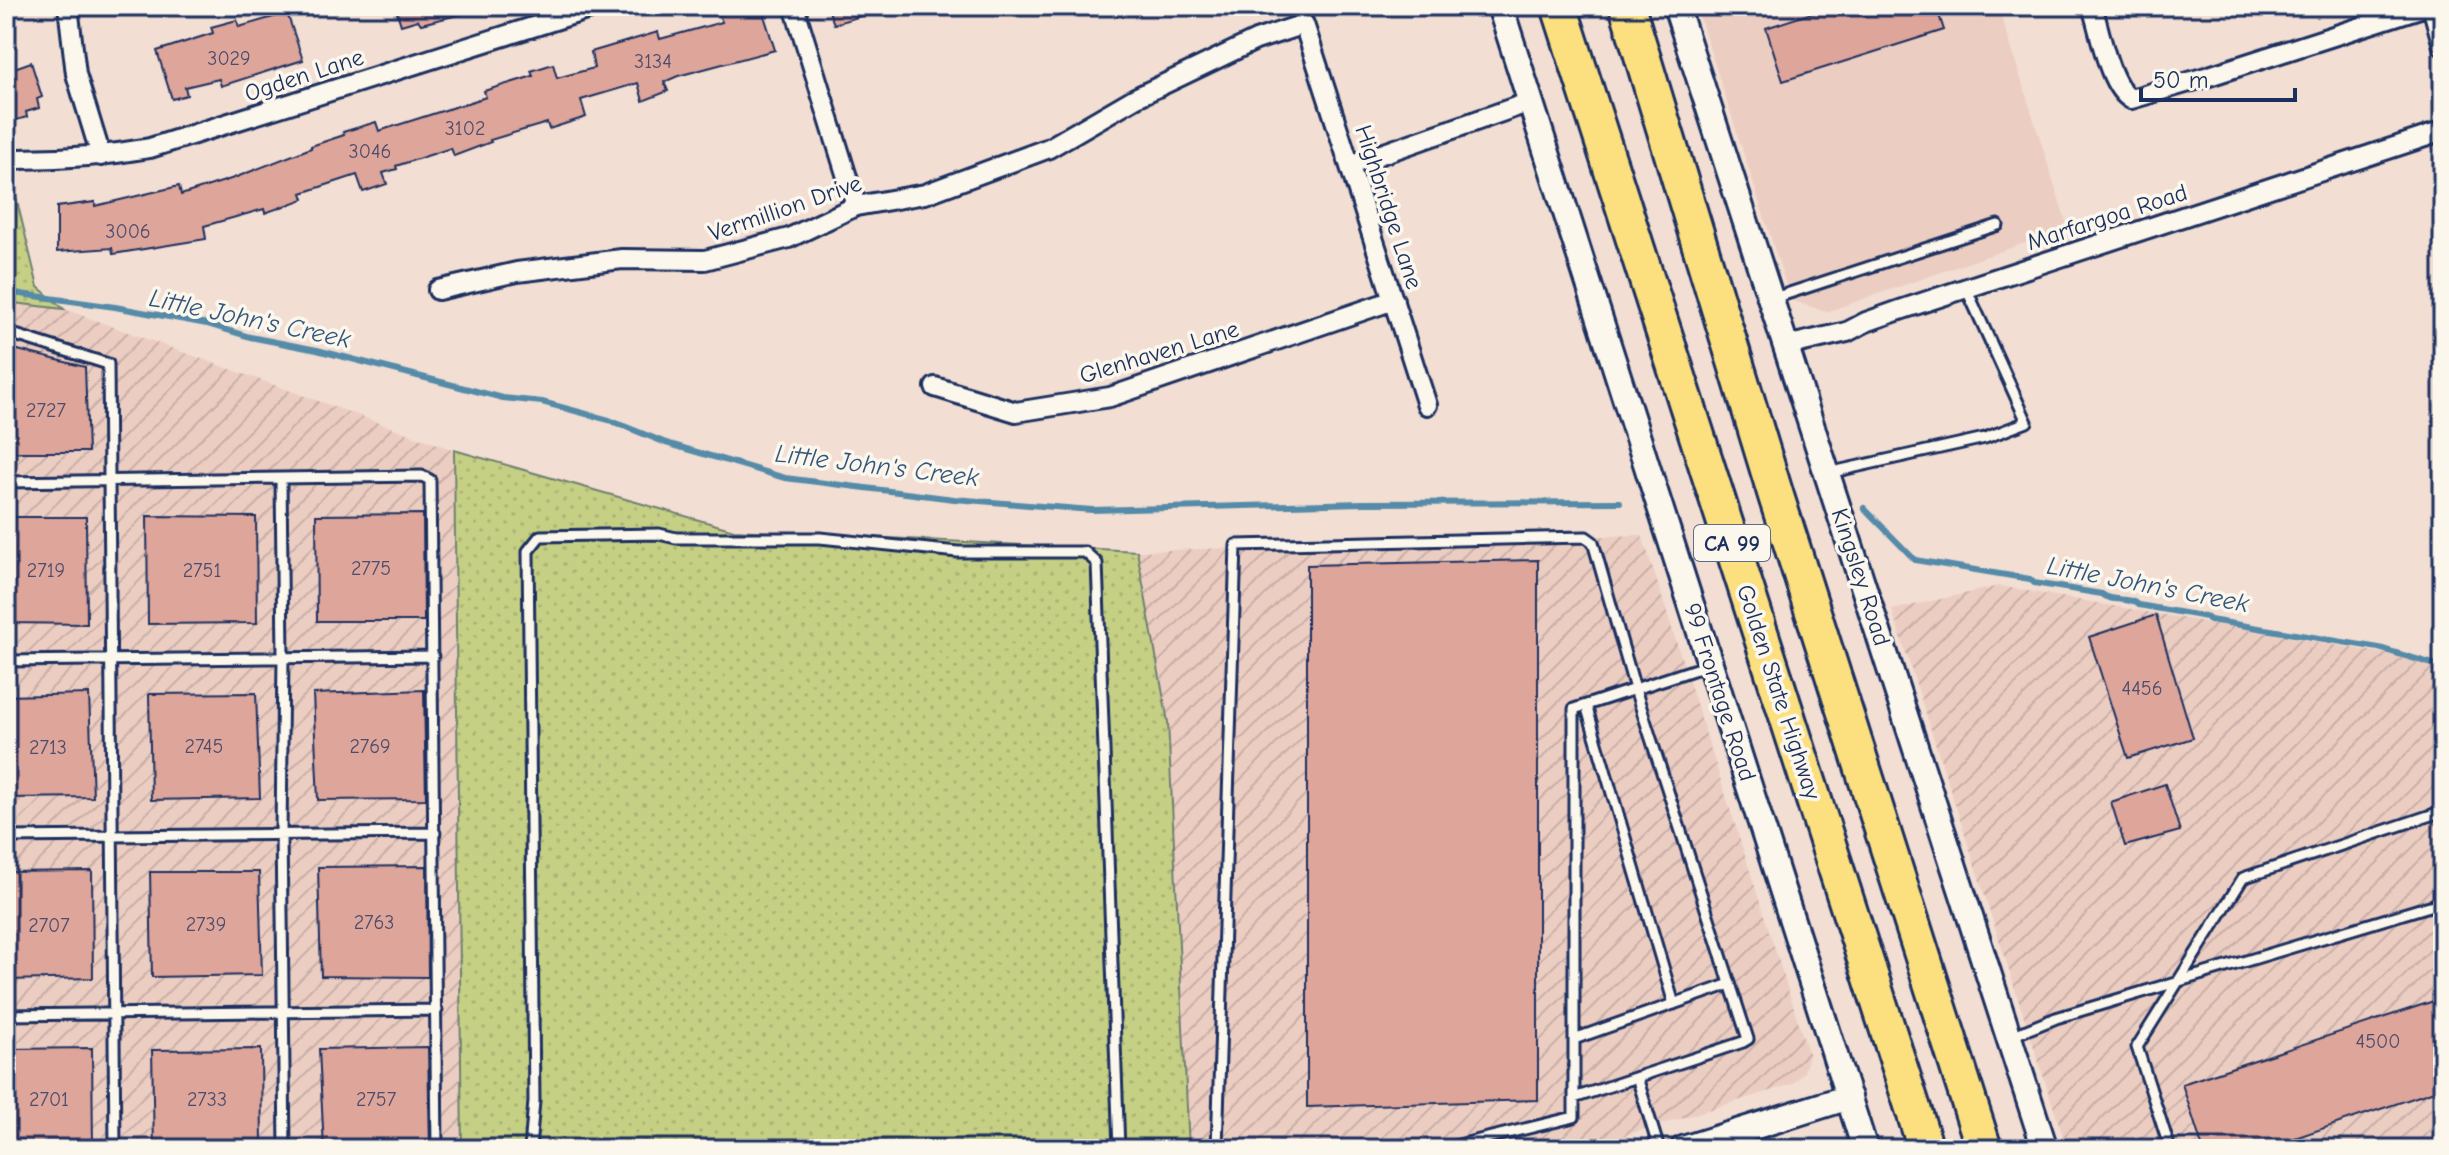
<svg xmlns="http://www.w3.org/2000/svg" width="2449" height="1155" viewBox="0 0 2449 1155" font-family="'Comic Neue',sans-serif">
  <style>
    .built { fill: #eccdc2 }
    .industrial { fill: url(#industrial-furrows) }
    .green { fill: url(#green-dots); stroke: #708071; stroke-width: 2 }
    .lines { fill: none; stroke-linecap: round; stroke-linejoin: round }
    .stream { stroke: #558ba8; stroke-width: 6 }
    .building { fill: #dea59a; stroke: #1b2f5e; stroke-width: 2 }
    .service-casing { stroke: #1b2f5e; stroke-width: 15 }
    .minor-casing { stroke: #1b2f5e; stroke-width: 24 }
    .tertiary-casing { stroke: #1b2f5e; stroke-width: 30 }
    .motorway-casing { stroke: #1b2f5e; stroke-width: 40 }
    .service { stroke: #fbf7ec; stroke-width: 9 }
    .minor { stroke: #fbf7ec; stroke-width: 18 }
    .tertiary { stroke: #fbf7ec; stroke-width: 24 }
    .motorway { stroke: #fce080; stroke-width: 34 }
    .labels { text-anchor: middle; stroke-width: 7; stroke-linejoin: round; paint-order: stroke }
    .number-label { font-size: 20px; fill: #4c4c6d }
    .shield { fill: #fbf7ec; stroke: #5e6b89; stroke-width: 2 }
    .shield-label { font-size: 22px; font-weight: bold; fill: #1b2f5e }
    .street-label { font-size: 24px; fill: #1b2f5e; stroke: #fbf7ec }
    .water-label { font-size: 26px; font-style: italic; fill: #33557d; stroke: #fbf7ec }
  </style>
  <defs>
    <pattern id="industrial-furrows" width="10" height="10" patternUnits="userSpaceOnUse" patternTransform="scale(2)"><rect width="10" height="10" fill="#eccdc2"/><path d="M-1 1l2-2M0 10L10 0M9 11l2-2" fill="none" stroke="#cab0a9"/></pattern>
    <pattern id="green-dots" width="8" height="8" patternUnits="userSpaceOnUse" patternTransform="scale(2)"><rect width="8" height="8" fill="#c5d084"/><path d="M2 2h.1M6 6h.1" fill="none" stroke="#a9b374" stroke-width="1.8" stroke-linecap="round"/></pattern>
  </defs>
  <rect width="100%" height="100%" fill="#f2ded3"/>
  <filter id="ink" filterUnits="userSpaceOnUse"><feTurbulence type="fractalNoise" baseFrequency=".0125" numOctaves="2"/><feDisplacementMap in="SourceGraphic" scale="16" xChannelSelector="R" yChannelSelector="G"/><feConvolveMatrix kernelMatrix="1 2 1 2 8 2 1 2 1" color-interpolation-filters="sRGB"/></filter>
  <g filter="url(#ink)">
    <path class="built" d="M 1696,6 L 1998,6 L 2068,228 L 1826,312 L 1791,300 Z"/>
    <path class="industrial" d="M 6,302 L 64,309 L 454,450 L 462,1149 L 6,1149 Z
      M 1642,535 L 1809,1055 L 1804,1072 L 1792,1084 L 1581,1149 L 1189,1149 L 1168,722 L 1137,551 Z
      M 1999,586 L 2443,664 L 2443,1149 L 2067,1149 L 1892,610 Z"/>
    <path class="green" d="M 6,156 L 38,287 L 64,309 L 6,302 Z
      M 454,450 L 734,530 L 1137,551 L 1168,722 L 1189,1149 L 462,1149 Z"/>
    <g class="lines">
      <path class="stream" d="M 6,292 L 115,307 L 207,324 L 250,337 L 317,350 L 503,398 L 542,402 L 609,420 L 666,443 L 785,478 L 954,499 L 1092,510 L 1363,503 L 1620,502
        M 1864,508 L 1915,560 L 2030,579 L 2034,583 L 2102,594 C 2112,603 2129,596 2139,605 L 2206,617 L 2210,620 L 2379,648 L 2443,667"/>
    </g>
    <path class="building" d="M 395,6 L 469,6 L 470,12 L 421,24 L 418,20 L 401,25 Z
      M 745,6 L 761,6 L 775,50 L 678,76 L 664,82 L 668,91 L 643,101 L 638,83 L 581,100 L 586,117 L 549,129 L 547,123 L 490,140 L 491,142 L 454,156 L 451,148 L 396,166 L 397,169 L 383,173 L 387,184 L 363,192 L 357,175 L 302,193 L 304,199 L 265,213 L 264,209 L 204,226 L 206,239 L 113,254 L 112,248 L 57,252 L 57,207 L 95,202 L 95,206 L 179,186 L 181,195 L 234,178 L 311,148 L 311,146 L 344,135 L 343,132 L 376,122 L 379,131 L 486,97 L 484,91 L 533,76 L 531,71 L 553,64 L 557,78 L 594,68 L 591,52 L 658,32 L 660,39 L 722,22 L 719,15 Z
      M 827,6 L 880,6 L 881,10 L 834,24 Z
      M 1833,6 L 1936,6 L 1944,30 L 1783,81 L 1766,28 Z
      M 287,13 L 303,60 L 221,86 L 219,79 L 185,87 L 187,95 L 172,99 L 157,51 L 213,33 L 211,27 L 237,20 L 239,27 Z
      M 31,62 L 42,97 L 37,99 L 39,108 L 26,112 L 27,117 L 6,123 L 6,71 Z
      M 6,347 L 85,367 L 88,452 L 6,452 Z
      M 423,514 L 424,621 L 317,621 L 316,515 Z
      M 147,516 L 256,517 L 257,623 L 148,624 Z
      M 6,517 L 86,517 L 87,624 L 6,623 Z
      M 1538,560 L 1538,1100 L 1307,1107 L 1307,565 Z
      M 2156,615 L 2193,738 L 2128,758 L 2089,637 Z
      M 424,690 L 426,799 L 318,800 L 313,694 Z
      M 256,693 L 260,798 L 151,800 L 149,694 Z
      M 89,694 L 93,797 L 6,798 L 6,696 Z
      M 2165,784 L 2180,831 L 2125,846 L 2111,802 Z
      M 427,866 L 428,977 L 321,976 L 318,867 Z
      M 92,871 L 93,978 L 6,980 L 6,872 Z
      M 150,872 L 259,872 L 262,975 L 152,977 Z
      M 2443,998 L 2443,1088 L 2262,1149 L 2203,1149 L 2182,1084 Z
      M 428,1047 L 430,1149 L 324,1149 L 319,1049 Z
      M 92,1048 L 93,1149 L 6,1149 L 6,1049 Z
      M 261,1049 L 262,1149 L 154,1149 L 152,1050 Z"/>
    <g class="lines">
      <defs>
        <path id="service" d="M 1734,6 L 1739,10 L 1750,6
          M 1771,299 L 1998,225
          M 6,332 L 108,364 L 115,1149
          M 1828,473 L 1985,438 L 2027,422 L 1966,288
          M 281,479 L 283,657 L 281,834 L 285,1149
          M 6,482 L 422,476 L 430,480 L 437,1149
          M 6,661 L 433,656
          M 1586,705 L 1674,1004
          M 6,837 L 435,833
          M 6,1015 L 437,1010
          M 2009,1037 L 2056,1018 L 2443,902
          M 1574,1039 L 1730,984
          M 1637,1077 L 1659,1149
          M 530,1149 L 534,1101 L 528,551 L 540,536 L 659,534 L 676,538 L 820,538 L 958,552 L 1085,552 L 1097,563 L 1119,1149
          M 1217,1149 L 1236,545 L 1586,537 L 1593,542 L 1635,689 L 1748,1039 L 1743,1042 L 1574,1098
          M 1442,1149 L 1574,1117 L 1574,709 L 1708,665
          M 2170,1149 L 2137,1047 L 2243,878 L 2443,811"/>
        <path id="minor" d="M 68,6 L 76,74 L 101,156
          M 794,6 L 856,206
          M 2092,6 C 2100,31 2109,87 2131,99 L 2206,77 L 2426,6
          M 2432,6 L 2443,46
          M 18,159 C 63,159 105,156 150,148 L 599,6
          M 1350,165 L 1530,102
          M 438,290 L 517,272 L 622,259 L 705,260 L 789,238 L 856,206 L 925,194 L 1049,148 L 1135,98 L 1256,40 L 1304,24 L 1427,405
          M 1786,346 L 1847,332 L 1866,322 L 1900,310 L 2443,131
          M 935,387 L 1016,412 L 1110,397 L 1394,300"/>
        <path id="tertiary" d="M 1500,6 L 1865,1149
          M 1676,6 L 2045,1149
          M 1683,1149 L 1849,1097"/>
        <path id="motorway" d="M 1559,6 L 1926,1149
          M 1627,6 L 1776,496 L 1984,1149"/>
      </defs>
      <use href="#service" class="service-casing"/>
      <use href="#minor" class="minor-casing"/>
      <use href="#tertiary" class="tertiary-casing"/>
      <use href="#motorway" class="motorway-casing"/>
      <use href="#service" class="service"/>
      <use href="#minor" class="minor"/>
      <use href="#tertiary" class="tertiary"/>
      <use href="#motorway" class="motorway"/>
    </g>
  </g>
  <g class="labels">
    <g class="number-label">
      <text x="229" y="65">3029</text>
      <text x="653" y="68">3134</text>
      <text x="465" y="135">3102</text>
      <text x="370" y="158">3046</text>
      <text x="128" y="238">3006</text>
      <text x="46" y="417">2727</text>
      <text x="371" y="575">2775</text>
      <text x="46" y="577">2719</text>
      <text x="202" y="577">2751</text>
      <text x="2142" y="695">4456</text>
      <text x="204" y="753">2745</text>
      <text x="370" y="753">2769</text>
      <text x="48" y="754">2713</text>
      <text x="374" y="929">2763</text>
      <text x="206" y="931">2739</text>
      <text x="49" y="932">2707</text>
      <text x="2378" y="1048">4500</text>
      <text x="49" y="1106">2701</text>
      <text x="207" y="1106">2733</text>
      <text x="376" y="1106">2757</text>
    </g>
    <rect class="shield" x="1694" y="525" width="76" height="36" rx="6"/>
    <g class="shield-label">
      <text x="1732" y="551">CA 99</text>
    </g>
    <g class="street-label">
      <text transform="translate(304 75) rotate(-18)" y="8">Ogden Lane</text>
      <text transform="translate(1389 207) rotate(72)" y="8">Highbridge Lane</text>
      <text transform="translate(785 208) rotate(-19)" y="8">Vermillion Drive</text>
      <text transform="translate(2107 217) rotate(-18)" y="8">Marfargoa Road</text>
      <text transform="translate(1159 352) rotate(-17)" y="8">Glenhaven Lane</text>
      <text transform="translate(1861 577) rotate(72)" y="8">Kingsley Road</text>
      <text transform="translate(1720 692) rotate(72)" y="8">99 Frontage Road</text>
      <text transform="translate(1779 692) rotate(72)" y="8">Golden State Highway</text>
    </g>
    <g class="water-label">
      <text transform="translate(250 318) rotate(12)" y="9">Little John's Creek</text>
      <text transform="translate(877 465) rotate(7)" y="9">Little John's Creek</text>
      <text transform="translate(2148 584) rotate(11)" y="9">Little John's Creek</text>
    </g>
  </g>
  <rect width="2449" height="1155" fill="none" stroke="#fbf7ec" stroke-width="32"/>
  <rect x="16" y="16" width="2417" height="1123" fill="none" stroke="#1b2f5e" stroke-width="3" filter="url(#ink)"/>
  <path d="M2141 88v12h154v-12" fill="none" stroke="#1b2f5e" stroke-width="4"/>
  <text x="2153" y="88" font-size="24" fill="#1b2f5e" stroke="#fbf7ec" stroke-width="6" paint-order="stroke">50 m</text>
</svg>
